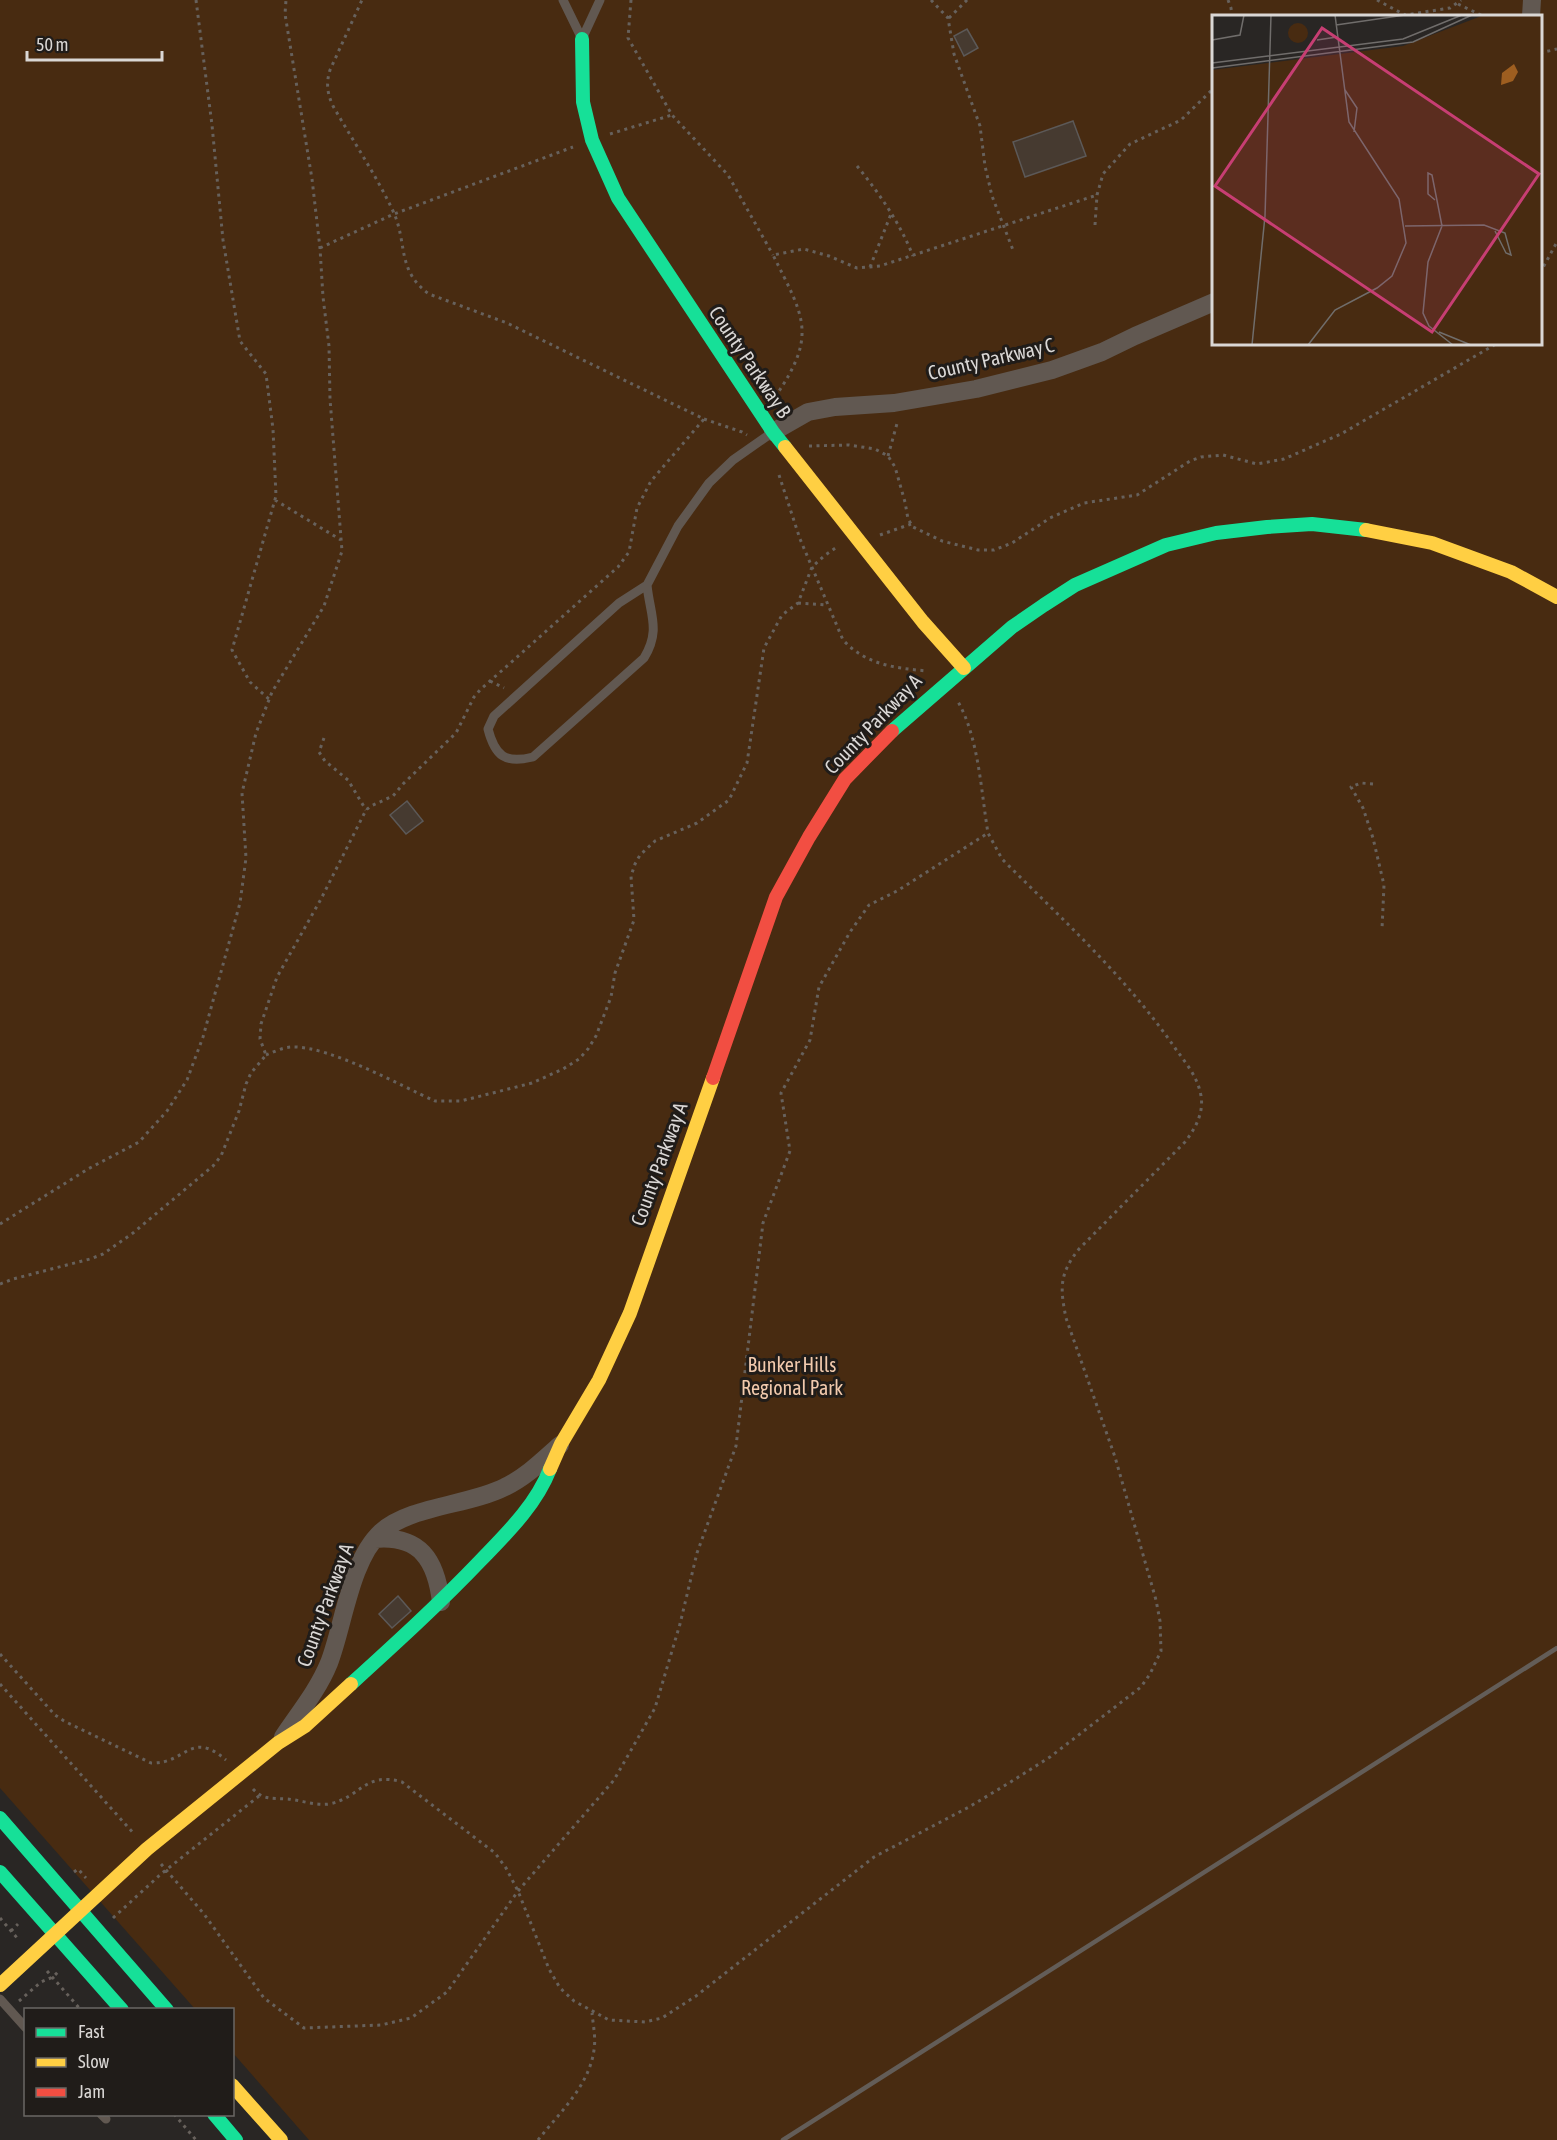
<svg xmlns="http://www.w3.org/2000/svg" width="1557" height="2140" viewBox="0 0 1557 2140" font-family="'Asap Condensed',sans-serif">
  <style>
    .green { fill: #482b11; fill-rule: evenodd }
    .building { fill: #463a30; stroke: #5c5958; stroke-width: 1.5 }
    .lines { fill: none; stroke-linecap: round; stroke-linejoin: round }
    .path { stroke: #67615c; stroke-width: 3; stroke-dasharray: 3 4.5; stroke-linecap: butt }
    .lane { stroke: #615851; stroke-width: 9 }
    .street { stroke: #615851; stroke-width: 18 }
    .fast { stroke: #16e098; stroke-width: 14 }
    .slow { stroke: #ffcf43; stroke-width: 14 }
    .jam { stroke: #f24e42; stroke-width: 14 }
    .rail { stroke: #635d58; stroke-width: 4.5 }
    .labels { text-anchor: middle; stroke-width: 6; stroke-linejoin: round; paint-order: stroke }
    .street-label { font-size: 20px; fill: #dad7d5; stroke: #201c19 }
    .park-label { font-size: 20px; fill: #f2caad; stroke: #201c19 }
    .inset-road { fill: none; stroke: #706d6b; stroke-width: 1.5 }
    .view { fill: #c73e73; fill-opacity: 0.15; stroke: #c73e73; stroke-width: 3 }
    .inset-edge { fill: none; stroke: #dad7d5; stroke-width: 3 }
  </style>
  <rect width="100%" height="100%" fill="#292624"/>
  <path class="green" d="M 0,0 L 1557,0 L 1557,2140 L 309,2140 L 233,2053 L 232,2010 L 195,2009 L 0,1788 ZM 1214,16 L 1540,16 L 1540,344 L 1214,344 Z"/>
  <path class="building" d="M 967,29 L 978,48 L 964,56 L 954,36 Z
    M 1073,121 L 1086,156 L 1025,177 L 1013,142 Z
    M 407,801 L 423,821 L 406,834 L 390,815 Z
    M 398,1596 L 411,1611 L 392,1628 L 379,1614 Z"/>
  <g class="lines">
    <path class="path" d="M 196,0 L 212,125 L 223,240 L 240,341 L 266,374 L 273,429 L 276,496 L 232,650 L 250,682 L 269,699
      M 631,0 L 628,38 L 672,115 L 728,175 L 773,255
      M 931,0 L 948,18 L 954,54 L 980,126 L 985,166 L 992,196 L 1013,250
      M 1228,0 L 1231,8 L 1232,16
      M 1377,0 L 1405,15 L 1450,8 L 1461,0
      M 1458,4 L 1483,16
      M 949,18 L 967,0
      M 1540,53 L 1557,49
      M 610,134 L 672,115
      M 857,166 C 879,193 900,223 913,256
      M 1095,225 L 1097,195 L 1103,174 L 1130,144 L 1181,120 L 1214,88
      M 320,248 L 394,214 L 573,147
      M 870,267 L 891,214
      M 1540,273 L 1557,242
      M 775,397 C 818,335 804,317 773,255 L 804,249 L 829,256 L 857,268 L 880,266 L 1097,195
      M 704,419 L 742,432 L 747,435
      M 809,446 L 849,445 L 875,449 L 888,456 L 895,467 L 905,502 L 908,519 L 913,527 L 942,541 L 978,550 L 994,550 L 1012,543 L 1050,518 L 1084,503 L 1137,495 L 1190,461 L 1201,457 L 1223,455 L 1257,464 L 1284,459 L 1341,434 L 1496,344
      M 888,456 L 898,420
      M 779,475 L 800,539 L 843,640 C 866,665 895,668 927,671
      M 275,500 L 341,540
      M 880,535 L 911,524
      M 798,603 L 827,605
      M 490,681 L 504,688
      M 324,738 L 319,752 L 325,761 L 348,780 L 366,810
      M 1373,784 L 1361,783 L 1351,787 L 1363,808 L 1373,838 L 1384,885 L 1382,929
      M 266,1055 C 274,1052 283,1047 292,1047 C 330,1046 399,1085 435,1101 L 461,1101 L 532,1083 L 563,1069 L 579,1059 L 588,1049 L 596,1036 L 611,997 L 615,973 L 634,920 L 631,876 L 635,864 L 640,855 L 655,841 L 697,823 L 729,800 L 747,763 L 764,648 L 782,615 L 798,603 L 812,567 L 824,556 L 837,547
      M 0,1224 L 88,1169 L 139,1142 L 167,1111 L 187,1080 L 203,1037 L 240,903 L 246,858 L 242,793 L 256,733 L 272,692 L 324,606 L 342,551 L 330,399 L 329,346 L 323,297 L 320,248 L 312,179 L 285,14 L 286,0
      M 0,1284 L 13,1279 L 90,1259 L 103,1254 L 133,1233 L 213,1166 L 221,1156 L 239,1111 L 246,1084 L 251,1073 L 266,1055 L 260,1039 L 261,1024 L 277,977 L 321,899 L 366,810 L 371,806 L 393,796 L 403,784 L 456,733 L 474,697 L 480,690 L 618,567 L 629,552 L 637,508 L 651,481 L 704,419 L 507,323 L 429,294 C 396,270 408,243 393,211 C 376,175 353,141 333,106 C 327,93 326,83 330,70 L 362,0
      M 0,1654 L 55,1715 L 64,1721 L 151,1763 C 187,1764 190,1729 226,1760
      M 0,1684 L 135,1835
      M 253,1789 C 263,1800 272,1798 287,1799 C 301,1800 315,1806 329,1804 C 360,1798 365,1771 402,1782 L 495,1853 L 506,1868 L 518,1891 L 549,1969 L 560,1988 L 574,2001 L 609,2020 L 645,2022 L 662,2018 L 696,1996 L 874,1857 L 969,1807 L 1009,1783 L 1050,1757 L 1141,1687 L 1150,1674 L 1161,1651 L 1160,1621 L 1156,1600 L 1115,1457 L 1066,1318 C 1060,1288 1059,1274 1079,1249 L 1185,1142 C 1195,1129 1204,1113 1201,1096 C 1198,1077 1185,1062 1175,1048 C 1126,977 1063,920 1002,859 L 988,833 C 981,792 979,737 957,700
      M 161,1864 L 204,1914 L 264,1998 L 304,2028 L 381,2025 L 411,2018 L 447,1992 L 518,1891 L 614,1780 L 655,1708 L 680,1624 L 697,1553 L 736,1446 L 763,1223 L 790,1151 L 781,1093 L 810,1040 L 819,987 L 850,932 L 869,905 L 897,891 L 988,833
      M 74,1872 L 78,1869 L 86,1878
      M 0,1918 L 18,1939
      M 113,1918 L 161,1874 L 259,1796
      M 11,1931 L 18,1924
      M 47,1971 L 81,2010
      M 19,2001 L 41,1982 L 53,1977 L 59,1971
      M 174,2114 L 196,2140
      M 538,2140 C 560,2112 589,2086 594,2050 C 596,2038 593,2024 592,2013"/>
    <path class="lane" d="M 563,0 L 582,39
      M 582,39 L 600,0
      M 647,585 C 650,615 661,630 644,658 L 533,757 C 505,764 495,756 488,729 L 494,716 L 619,603 L 647,585 L 678,526 L 709,483 L 733,460 L 773,432
      M 0,1999 L 26,2028
      M 101,2114 L 106,2119"/>
    <path class="street" d="M 1531,16 L 1532,0
      M 773,432 L 808,412 L 835,407 L 894,403 L 976,389 L 1052,370 L 1102,352 L 1135,336 L 1214,302
      M 375,1539 C 420,1535 436,1560 441,1602
      M 283,1737 C 299,1713 318,1690 329,1663 C 344,1624 350,1561 381,1532 C 410,1506 470,1505 505,1487 C 526,1477 543,1460 560,1445"/>
    <path class="fast" d="M 582,39 L 583,102 L 592,140 L 618,198 L 773,432 L 785,447
      M 892,731 L 1012,627 L 1044,605 L 1075,585 L 1166,545 L 1216,533 L 1267,527 L 1312,524 L 1366,530
      M 351,1684 C 395,1644 439,1604 481,1560 C 507,1533 536,1505 550,1469
      M 0,1818 L 167,2010
      M 0,1872 L 122,2010
      M 214,2114 L 236,2140"/>
    <path class="slow" d="M 785,447 L 923,622 L 964,668
      M 1366,530 L 1432,543 L 1511,572 L 1557,597
      M 550,1469 L 561,1444 L 599,1380 L 630,1313 L 713,1078
      M 0,1985 L 147,1849 L 278,1743 L 305,1726 L 351,1684
      M 232,2085 L 281,2140"/>
    <path class="jam" d="M 713,1078 L 776,897 L 809,837 L 845,779 L 892,731"/>
    <path class="rail" d="M 783,2140 L 1557,1648"/>
  </g>
  <g class="labels">
    <g class="street-label">
      <text transform="translate(991 359) rotate(-13)" y="7">County Parkway C</text>
      <text transform="translate(750 362) rotate(56)" y="7">County Parkway B</text>
      <text transform="translate(873 724) rotate(-46)" y="7">County Parkway A</text>
      <text transform="translate(659 1164) rotate(-70)" y="7">County Parkway A</text>
      <text transform="translate(325 1605) rotate(-70)" y="7">County Parkway A</text>
    </g>
    <g class="park-label">
      <text x="792" y="1372">Bunker Hills<tspan x="792" dy="23">Regional Park</tspan></text>
    </g>
  </g>
  <g transform="translate(1212 15)">
    <rect width="330" height="330" fill="#292624"/>
    <path d="M 272,0 L 330,1 L 330,330 L 0,330 L 0,55 L 191,31 ZM76 18a10 10 0 1 1 20 0a10 10 0 1 1-20 0Z" fill="#482b11"/>
    <path d="M 302,49 L 306,57 L 301,66 L 289,70 L 290,58 Z" fill="#9e5e20"/>
    <path class="inset-road" d="M 124,10 L 193,0M 0,25 L 28,20 L 32,0M 105,25 L 125,22M 0,48 L 191,24 L 250,0M 0,53 L 201,27 L 260,0M 133,75 L 145,93 L 142,117M 223,185 L 216,179 L 216,158 L 220,160 L 230,211 L 216,247 L 211,298 L 217,311 L 241,330M 193,211 L 272,210 L 293,218 L 299,240 L 294,238 L 283,216M 227,317 L 259,330M 40,330 L 53,201 L 59,0M 96,330 L 123,295 L 165,273 L 180,261 L 194,228 L 187,184 L 137,107 L 123,0"/>
    <path class="view" d="M 110,13 L 327,159 L 220,317 L 3,171 Z"/>
    <rect width="330" height="330" class="inset-edge"/>
  </g>
  <rect x="24" y="2008" width="210" height="108" fill="#201c19" stroke="#6a6764" stroke-width="1.5"/>
  <rect x="36" y="2028" width="30" height="9" fill="#16e098" stroke="#6a6764" stroke-width="1.5"/>
  <text x="78" y="2038" font-size="18" fill="#dad7d5">Fast</text>
  <rect x="36" y="2058" width="30" height="9" fill="#ffcf43" stroke="#6a6764" stroke-width="1.5"/>
  <text x="78" y="2068" font-size="18" fill="#dad7d5">Slow</text>
  <rect x="36" y="2088" width="30" height="9" fill="#f24e42" stroke="#6a6764" stroke-width="1.5"/>
  <text x="78" y="2098" font-size="18" fill="#dad7d5">Jam</text>
  <path d="M27 51v9h135v-9" fill="none" stroke="#dad7d5" stroke-width="3"/>
  <text x="36" y="51" font-size="18" fill="#dad7d5" stroke="#201c19" stroke-width="4.5" paint-order="stroke">50 m</text>
</svg>
